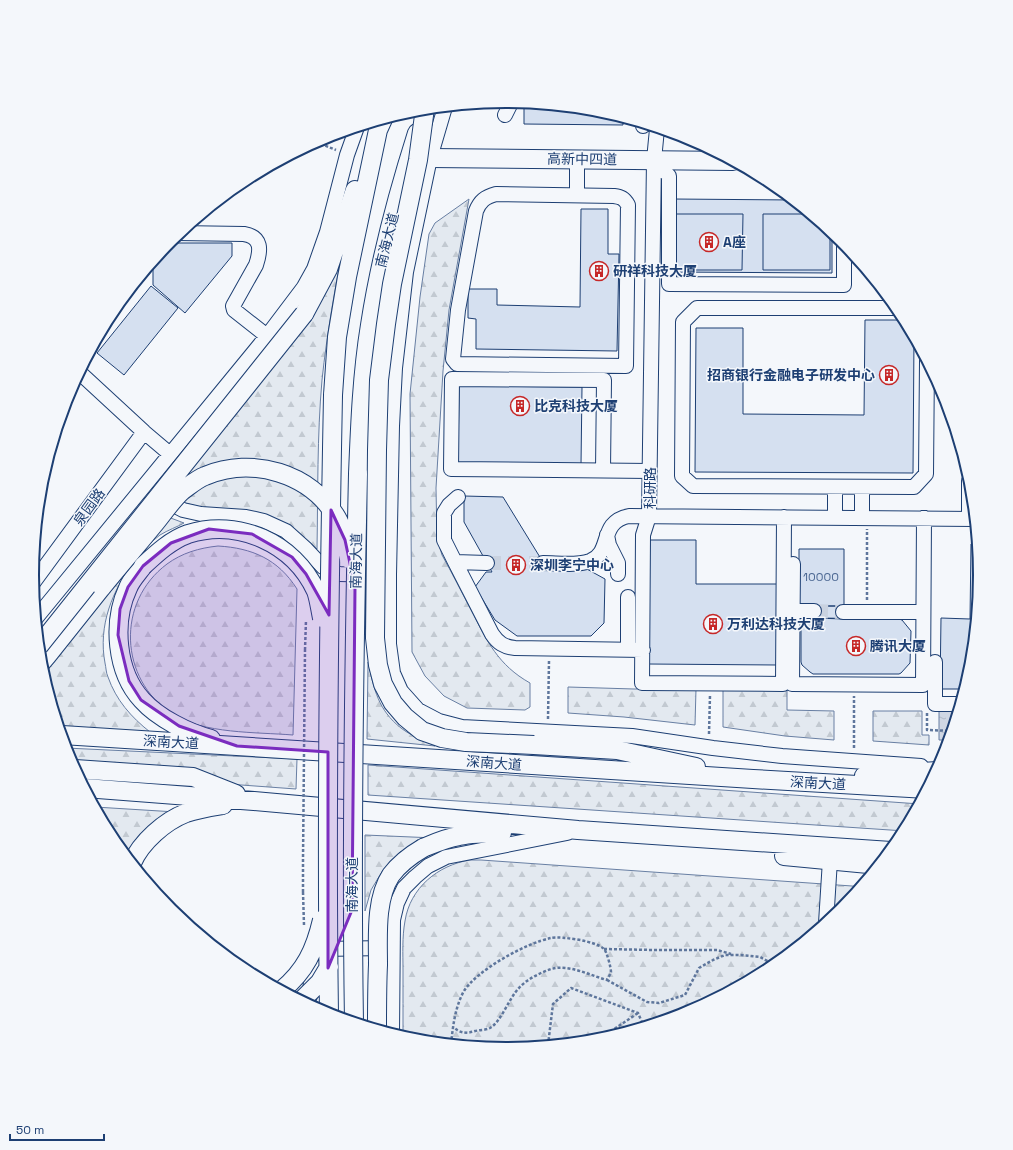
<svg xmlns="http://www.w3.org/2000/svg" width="1013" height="1150" viewBox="0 0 1013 1150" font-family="'Space Grotesk','Noto Sans SC',sans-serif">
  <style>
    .forest { fill: url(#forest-firs); stroke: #687fa3 }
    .water { fill: url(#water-ripples); stroke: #687fa3 }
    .building { fill: #d5e0f0; stroke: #1d3f73 }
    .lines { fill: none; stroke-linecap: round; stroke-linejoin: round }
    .minor-tunnel { stroke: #c9d2e0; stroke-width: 14; stroke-dasharray: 14 7; stroke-linecap: butt }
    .minor-casing { stroke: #1d3f73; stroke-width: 16 }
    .major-casing { stroke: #1d3f73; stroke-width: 20 }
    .path { stroke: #5e769c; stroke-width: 2.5; stroke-dasharray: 3 2; stroke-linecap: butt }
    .minor { stroke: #f4f7fb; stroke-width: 14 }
    .major { stroke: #f4f7fb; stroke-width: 18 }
    .major-bridge-casing { stroke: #1d3f73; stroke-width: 20; stroke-linecap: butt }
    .path-bridge { stroke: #5e769c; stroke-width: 2.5; stroke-dasharray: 3 2; stroke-linecap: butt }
    .major-bridge { stroke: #f4f7fb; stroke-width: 18 }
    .marked { fill: #7b2cbf; fill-opacity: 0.2; stroke: #7b2cbf; stroke-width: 3; stroke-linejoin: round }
    .labels { text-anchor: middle; stroke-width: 3; stroke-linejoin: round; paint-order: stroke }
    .number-label { font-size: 12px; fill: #4b6792 }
    .street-label { font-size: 14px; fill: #1d3f73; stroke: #f4f7fb }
    .poi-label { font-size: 14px; font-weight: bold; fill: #1d3f73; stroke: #f4f7fb; text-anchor: start }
    .rim { fill: none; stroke: #1d3f73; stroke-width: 2 }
  </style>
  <defs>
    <pattern id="forest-firs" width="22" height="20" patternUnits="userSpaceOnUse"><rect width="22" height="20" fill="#e3e9f0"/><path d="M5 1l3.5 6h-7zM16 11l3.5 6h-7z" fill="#c2c9d1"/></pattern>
    <pattern id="water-ripples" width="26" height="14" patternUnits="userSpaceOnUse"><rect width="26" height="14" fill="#cfd7e4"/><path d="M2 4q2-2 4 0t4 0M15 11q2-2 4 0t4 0" fill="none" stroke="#b1bac7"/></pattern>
  </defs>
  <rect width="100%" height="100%" fill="#f4f7fb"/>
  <path class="forest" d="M 469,199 L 449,310 L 443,371 L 436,488 L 437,538 L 442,555 C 452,573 461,591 471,610 C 487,641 498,665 530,683 L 530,707 L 525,710 L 467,708 L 444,696 L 425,676 L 412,652 L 410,394 L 420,297 L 429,234 L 435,223 Z
    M 344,242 C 335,288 327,333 322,380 C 317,436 318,493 317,549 L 300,534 L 282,522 L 200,507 L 181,502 L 190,470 Z
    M 168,517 L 184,523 C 177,527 168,530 160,535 C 150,542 142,552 135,561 C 112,590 98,626 105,663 C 106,667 106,673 108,677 C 116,700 131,717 150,732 L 59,727 L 42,670 Z
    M 218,546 C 252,548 278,559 297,589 L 293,735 C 256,732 204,734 172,714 C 119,679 116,602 167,564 C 182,553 199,548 218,546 Z
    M 368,662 C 374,689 378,710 401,728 C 411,736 424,740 435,746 L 367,739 Z
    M 568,687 L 634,689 L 696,689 L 695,725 L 624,717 L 568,713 Z
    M 723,690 L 787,690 L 787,710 L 834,711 L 834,740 L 785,736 L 723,727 Z
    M 873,711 L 922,711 L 922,735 L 929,735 L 929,745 L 873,741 Z
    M 66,748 L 297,759 L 296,789 L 77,773 L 68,756 Z
    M 368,765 L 920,804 L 905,831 L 368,795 Z
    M 95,807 L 176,812 L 128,858 L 112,838 Z
    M 365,835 L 435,838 L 400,852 L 383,870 L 371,890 L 365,911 Z
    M 470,860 L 481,860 L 852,886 L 861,887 L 842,911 L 770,970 L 688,1013 L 599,1040 L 506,1049 L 414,1040 L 403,1037 C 403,1015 403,992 403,970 C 403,954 402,937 405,921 C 410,888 438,865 470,860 Z"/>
  <path class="water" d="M 939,707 L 960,708 L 950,740 L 939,740 Z"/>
  <path class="building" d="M 524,106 L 571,107 L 599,110 L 623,117 L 623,125 L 524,124 Z
    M 673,199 L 794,200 L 832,231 L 832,273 L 672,272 Z
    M 581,209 L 608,209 L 608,254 L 619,254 L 617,351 L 476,349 L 476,319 L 468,318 L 468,289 L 497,289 L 497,305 L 580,307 Z
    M 676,214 L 743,214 L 742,270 L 675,270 Z
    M 763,214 L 811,214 L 830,230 L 830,270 L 763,270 Z
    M 168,243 L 232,243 L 232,256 L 185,313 L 153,285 L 153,261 Z
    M 151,286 L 178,308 L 124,375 L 97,353 Z
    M 865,320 L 906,320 L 914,336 L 913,473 L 695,472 L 696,328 L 743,328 L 743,414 L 864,415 Z
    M 459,386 L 582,387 L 581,465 L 458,464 Z
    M 464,496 L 503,497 L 546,567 L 585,568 L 605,579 L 604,623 L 591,636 L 517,636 L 495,620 L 475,587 L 486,572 L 492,572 L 464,522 Z
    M 649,540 L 696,540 L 696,584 L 777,584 L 777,665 L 648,664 Z
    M 971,544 L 978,544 L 981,575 L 972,668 L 965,689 L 940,689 L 941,618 L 970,619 Z
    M 799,549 L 844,549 L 844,606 L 799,606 Z
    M 814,606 L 844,606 L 844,619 L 814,618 Z
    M 814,618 L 899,619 L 902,620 L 911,631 L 910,663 L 901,673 L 899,674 L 813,674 L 810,672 L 802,665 L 801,662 L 801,630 L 810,620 Z"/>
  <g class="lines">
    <path class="minor-tunnel" d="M 487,563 L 543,563
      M 814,611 L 843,612"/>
    <defs>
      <path id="minor" d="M 445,107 L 430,158 L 406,272 L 395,368 L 392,426 L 389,575 L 389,644 L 393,673 L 401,691 L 418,710 L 439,721 L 462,727 L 632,736 L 713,748 L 782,756 L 921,766
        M 505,115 L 512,101
        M 643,123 L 643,126
        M 664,129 L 657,129 L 654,160 L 649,516 L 643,535 L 642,683 L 783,684 L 784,517
        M 654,160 L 669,176 L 669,284 L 844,285 L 844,242
        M 496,194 L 614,196 C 621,197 624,198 628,205 L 626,366 L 457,364 L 453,359 L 458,310 L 476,211 C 480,201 485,197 496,194 Z
        M 577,195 L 577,159
        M 178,233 L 244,234 C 262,237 261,250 256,265 L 233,306 L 234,310 L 267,336
        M 898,308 L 697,308 L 683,322 L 682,476 L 693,486 L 914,487 L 926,474 L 927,361
        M 79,372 L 144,432 L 170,454
        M 603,470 L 604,380 L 452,379 L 451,469 L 650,471
        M 458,497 L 449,505 L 444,513 L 444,540 L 455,562 L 492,634 C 498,643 504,647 515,648 L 643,650
        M 162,499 L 183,510 L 201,514 L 246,517 L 264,521 L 286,531 L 306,549 L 323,567 L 339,574 L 385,575
        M 835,518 L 835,487
        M 862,518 L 862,487
        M 969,519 L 969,481
        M 607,535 L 609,545 L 618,563 L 618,574
        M 455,562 L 487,563
        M 543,563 C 558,563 576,566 590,561 C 613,552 598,522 629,516 L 975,519
        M 793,564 L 792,684 L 923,685 L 924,518
        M 33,583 L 144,432
        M 793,611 L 814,611
        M 843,612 L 923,612
        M 36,618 L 267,336 L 304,287 L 314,269 L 327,232 L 347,155 L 357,127
        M 628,650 L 628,597
        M 935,662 L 935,704 L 961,704
        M 826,923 L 830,860
        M 310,996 C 311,980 311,962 320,949 L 387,948
        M 392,1034 L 393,920 L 397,903 L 404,888 L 415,877 L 428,866 L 446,857 L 567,833"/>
      <path id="major" d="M 430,158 L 733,161
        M 304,314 L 328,269 L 355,190
        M 333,395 L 337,337 L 347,277 L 378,130 L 383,119
        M 358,474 C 360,424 362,374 370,325 C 380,260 397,196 417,133
        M 143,566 C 138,573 131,580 128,588 C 112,622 116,672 142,700 C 158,718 188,733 211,739
        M 41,663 L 47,656 L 102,587
        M 62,735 L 753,779 L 927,789
        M 534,745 L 617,750 L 696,767
        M 75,769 L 193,777 L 236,794
        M 864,776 L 937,771
        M 85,788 L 254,801 L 578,830 L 891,851
        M 423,848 C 435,843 446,838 459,836 C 473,833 488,833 502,833
        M 784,856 L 879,865
        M 132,863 C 141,842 165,821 186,813 C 198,809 211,807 223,805"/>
    </defs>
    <use href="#minor" class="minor-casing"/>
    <use href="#major" class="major-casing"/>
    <path class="path" d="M 316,142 L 336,150
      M 867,600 L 867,529
      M 305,650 L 306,620
      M 927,713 L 927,730 L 953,731
      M 548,719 L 549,661
      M 709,734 L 710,695
      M 854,748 L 854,696
      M 303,892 L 304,925
      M 604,949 L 655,950 L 717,950 L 731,954
      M 607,980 L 647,1002 L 659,1003 L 685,995 L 699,968 L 713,960 L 725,955 L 741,955 L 760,957 L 771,963 L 774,966
      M 598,1040 L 638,1013
      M 451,1044 C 453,1026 455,1007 464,991 C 477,970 526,943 551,938 C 562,936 596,941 604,949 C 607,952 611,968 611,972 C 610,975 608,978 607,980 C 589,975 569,964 551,969 C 540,973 527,979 519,988 C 509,998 501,1022 490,1028 C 486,1030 480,1030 475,1031 C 466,1034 460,1033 453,1027
      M 548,1045 L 553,1004 L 571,988 L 638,1013 L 644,1027"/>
    <use href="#minor" class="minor"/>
    <use href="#major" class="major"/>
    <defs>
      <path id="major-bridge" d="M 425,108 L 418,160 L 392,284 L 386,324 L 379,380 L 377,450 L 375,638 L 378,665 L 383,684 L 393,703 L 405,717 L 422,731 L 442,738 L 466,742 L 534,745
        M 143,566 C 157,553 171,540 188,534 C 238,518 294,543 316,591 C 319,599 320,609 322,618
        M 102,587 C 120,565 138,544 156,522 C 164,512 173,499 182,491 C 189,486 197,479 205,476 C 252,456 311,473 337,518 C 344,530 347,546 349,559
        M 39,646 L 304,314
        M 282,990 C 305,971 315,950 322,920
        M 301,1001 L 320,982 L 329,967
        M 329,1015 C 326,808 329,601 333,395
        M 354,1022 C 351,839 354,657 358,474
        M 377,1029 C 377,1008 377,986 378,965 C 378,937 375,899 391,875 C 400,863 411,855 423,848"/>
    </defs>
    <use href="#major-bridge" class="major-bridge-casing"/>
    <path class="path-bridge" d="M 303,892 L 303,860 L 305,650"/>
    <use href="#major-bridge" class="major-bridge"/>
  </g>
  <path class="marked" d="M 331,510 L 345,540 L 355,587 L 352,910 L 328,968 L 328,752 L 237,746 L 179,726 L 141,700 L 129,681 L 118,635 L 120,609 L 128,587 L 143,566 L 171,543 L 209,529 L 252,534 L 292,557 L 306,574 L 329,615 Z"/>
  <defs>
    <symbol id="building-ring" viewBox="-11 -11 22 22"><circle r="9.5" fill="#f4f7fb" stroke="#c62828" stroke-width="1.5"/><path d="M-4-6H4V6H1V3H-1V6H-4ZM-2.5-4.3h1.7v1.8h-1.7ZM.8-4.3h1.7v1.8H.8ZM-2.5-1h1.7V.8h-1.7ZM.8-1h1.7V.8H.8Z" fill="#c62828"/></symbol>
  </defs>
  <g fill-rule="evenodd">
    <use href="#building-ring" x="698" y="231" width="22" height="22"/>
    <use href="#building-ring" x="588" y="260" width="22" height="22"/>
    <use href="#building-ring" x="878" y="364" width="22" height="22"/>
    <use href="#building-ring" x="509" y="395" width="22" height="22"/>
    <use href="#building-ring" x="505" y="554" width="22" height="22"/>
    <use href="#building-ring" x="702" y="613" width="22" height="22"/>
    <use href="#building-ring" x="845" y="635" width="22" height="22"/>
  </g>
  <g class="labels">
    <g class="number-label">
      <text x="821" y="581">10000</text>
    </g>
    <g class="street-label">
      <text transform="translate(582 159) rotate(1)" y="5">高新中四道</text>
      <text transform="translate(387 240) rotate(-76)" y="5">南海大道</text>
      <text transform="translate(650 488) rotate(-90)" y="5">科研路</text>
      <text transform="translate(89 507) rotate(-54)" y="5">泉园路</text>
      <text transform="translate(356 561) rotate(-89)" y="5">南海大道</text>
      <text transform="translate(171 742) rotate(3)" y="5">深南大道</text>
      <text transform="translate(494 763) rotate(4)" y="5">深南大道</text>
      <text transform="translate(818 783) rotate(3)" y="5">深南大道</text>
      <text transform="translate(352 885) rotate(-90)" y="5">南海大道</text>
    </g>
    <g class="poi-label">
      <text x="723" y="247">A座</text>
      <text x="613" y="276">研祥科技大厦</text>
      <text x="875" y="380" text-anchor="end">招商银行金融电子研发中心</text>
      <text x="534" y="411">比克科技大厦</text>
      <text x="530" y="570">深圳李宁中心</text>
      <text x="727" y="629">万利达科技大厦</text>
      <text x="870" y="651">腾讯大厦</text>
    </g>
  </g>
  <path d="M0 0H1013V1150H0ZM39 575a467 467 0 1 1 934 0a467 467 0 1 1-934 0Z" fill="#f4f7fb" fill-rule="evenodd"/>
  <path class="rim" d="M39 575a467 467 0 1 1 934 0a467 467 0 1 1-934 0Z"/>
  <path d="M10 1134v6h94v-6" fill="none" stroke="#1d3f73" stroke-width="2"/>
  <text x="16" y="1134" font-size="12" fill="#1d3f73" stroke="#f4f7fb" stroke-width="3" paint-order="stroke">50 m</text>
</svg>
